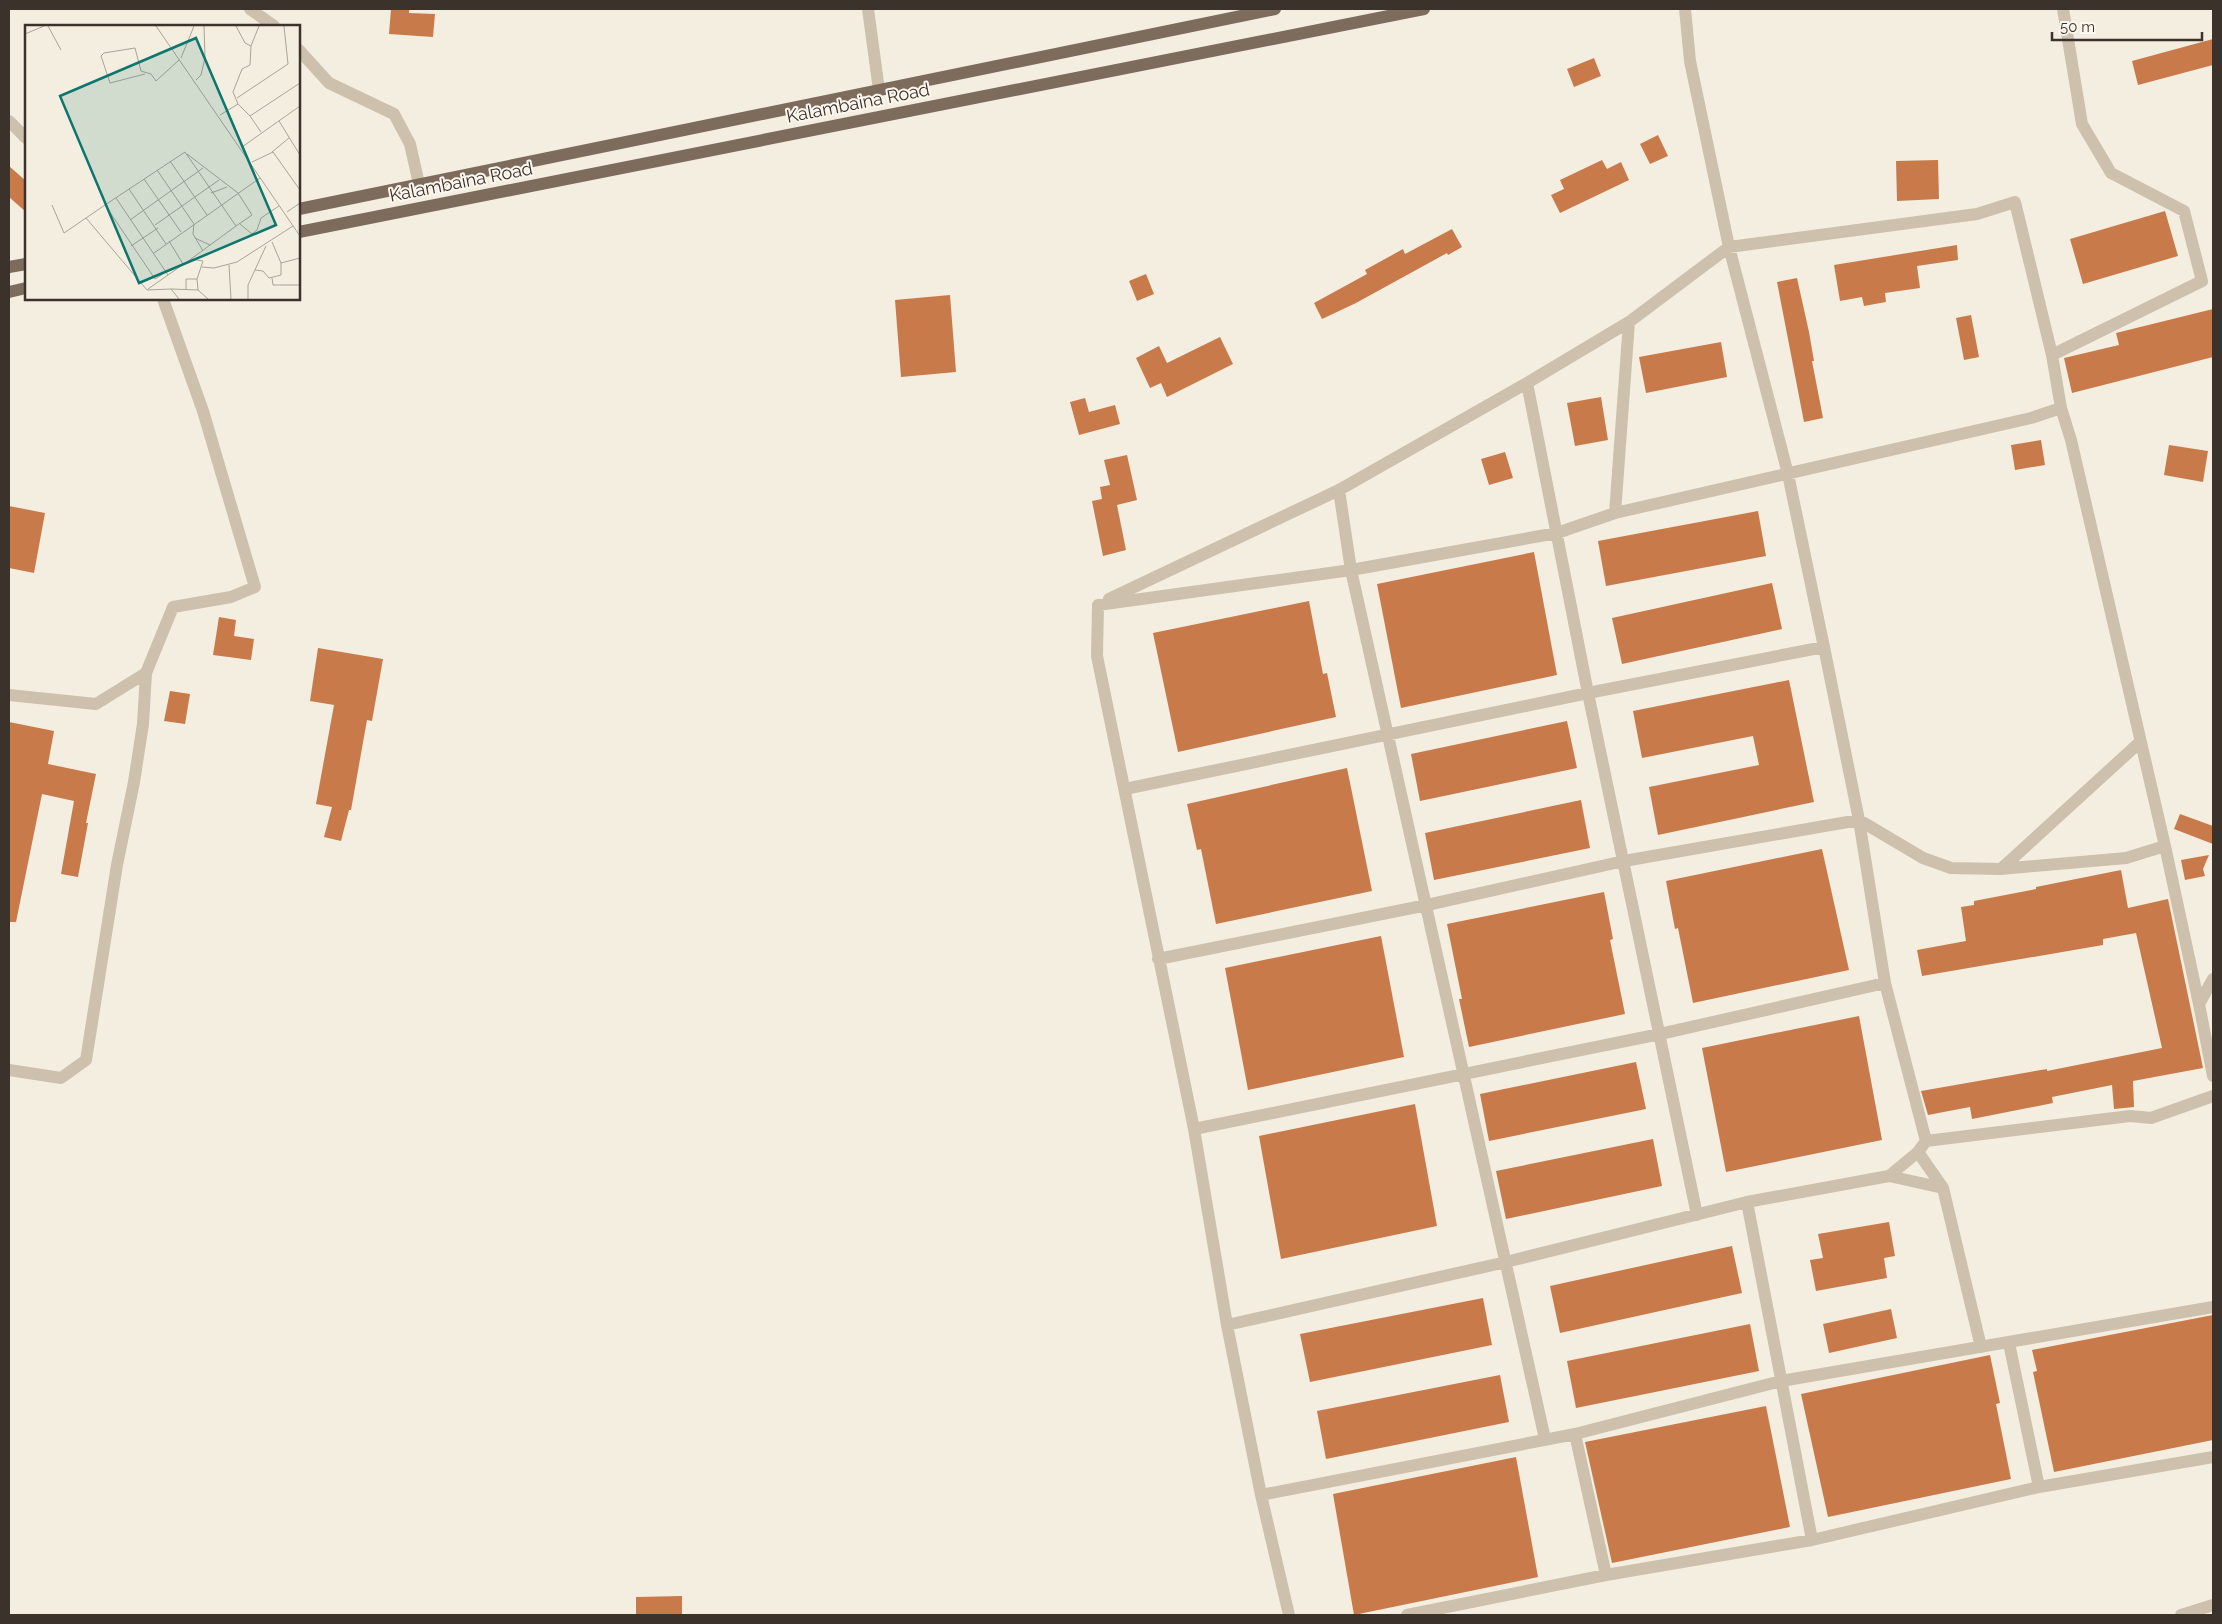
<svg xmlns="http://www.w3.org/2000/svg" width="2222" height="1624" viewBox="0 0 2222 1624" font-family="Raleway,sans-serif">
  <style>
    .building { fill: #c97a4a }
    .lines { fill: none; stroke-linecap: round; stroke-linejoin: round }
    .minor { stroke: #cdc0ac; stroke-width: 12 }
    .major { stroke: #7d6c5c; stroke-width: 12 }
    .labels { text-anchor: middle; stroke-width: 4; stroke-linejoin: round; paint-order: stroke }
    .street-label { font-size: 18px; fill: #3b322b; stroke: #fbf7ee }
    .inset-road { fill: none; stroke: #aaa398; stroke-width: 1 }
    .view { fill: #0f766e; fill-opacity: 0.15; stroke: #0f766e; stroke-width: 2.5 }
    .inset-edge { fill: none; stroke: #3b322b; stroke-width: 2.5 }
  </style>
  <rect width="100%" height="100%" fill="#f4eee1"/>
  <path class="building" d="M 391,9 L 409,9 L 409,13 L 435,14 L 433,37 L 389,34 Z
    M 2213,39 L 2213,65 L 2138,85 L 2132,61 Z
    M 1594,58 L 1601,76 L 1574,87 L 1567,69 Z
    M 1658,135 L 1668,156 L 1650,164 L 1640,144 Z
    M 1602,160 L 1607,169 L 1621,162 L 1629,180 L 1560,213 L 1551,195 L 1564,189 L 1560,180 Z
    M 1938,160 L 1939,199 L 1897,201 L 1896,161 Z
    M 9,166 L 26,181 L 26,212 L 9,197 Z
    M 2165,211 L 2178,256 L 2083,284 L 2070,239 Z
    M 1452,229 L 1462,247 L 1448,255 L 1447,253 L 1356,303 L 1322,319 L 1314,303 L 1367,274 L 1365,270 L 1403,249 L 1405,254 Z
    M 1957,245 L 1958,260 L 1917,266 L 1920,288 L 1885,293 L 1886,302 L 1864,306 L 1862,297 L 1840,301 L 1834,265 Z
    M 1146,274 L 1154,294 L 1137,301 L 1129,281 Z
    M 1797,278 L 1809,332 L 1814,361 L 1812,361 L 1823,418 L 1804,422 L 1777,282 Z
    M 950,295 L 956,372 L 901,377 L 895,300 Z
    M 2213,309 L 2213,357 L 2072,393 L 2064,358 L 2119,345 L 2116,333 Z
    M 1971,315 L 1979,357 L 1964,360 L 1956,318 Z
    M 1220,337 L 1233,364 L 1167,397 L 1161,383 L 1150,388 L 1136,358 L 1159,346 L 1167,363 Z
    M 1721,342 L 1727,377 L 1646,393 L 1639,357 Z
    M 1601,397 L 1608,440 L 1575,446 L 1567,403 Z
    M 1085,398 L 1089,412 L 1115,405 L 1120,424 L 1079,435 L 1070,402 Z
    M 2041,440 L 2045,465 L 2015,470 L 2011,445 Z
    M 2169,445 L 2208,451 L 2203,482 L 2164,475 Z
    M 1505,452 L 1513,478 L 1489,485 L 1481,459 Z
    M 1127,455 L 1137,500 L 1117,505 L 1126,550 L 1103,556 L 1092,501 L 1102,499 L 1100,487 L 1110,485 L 1104,460 Z
    M 9,506 L 45,513 L 34,573 L 9,568 Z
    M 1758,511 L 1766,556 L 1606,586 L 1598,541 Z
    M 1534,552 L 1557,675 L 1401,708 L 1377,584 Z
    M 1772,583 L 1782,629 L 1622,664 L 1612,618 Z
    M 1309,601 L 1323,674 L 1327,673 L 1336,717 L 1178,752 L 1153,633 Z
    M 219,617 L 236,620 L 234,636 L 254,639 L 251,660 L 213,655 Z
    M 318,648 L 383,659 L 372,721 L 367,720 L 351,810 L 349,810 L 341,841 L 324,837 L 332,807 L 316,804 L 334,705 L 310,701 Z
    M 1789,680 L 1814,802 L 1658,835 L 1649,787 L 1759,765 L 1753,736 L 1642,758 L 1633,711 Z
    M 170,691 L 190,694 L 185,724 L 164,721 Z
    M 1567,721 L 1577,768 L 1420,801 L 1411,754 Z
    M 9,722 L 54,731 L 48,764 L 96,774 L 86,823 L 88,823 L 78,877 L 61,874 L 74,801 L 42,794 L 16,922 L 9,922 Z
    M 1347,768 L 1372,891 L 1216,924 L 1201,849 L 1197,850 L 1187,804 Z
    M 1581,800 L 1590,848 L 1434,880 L 1425,833 Z
    M 2180,814 L 2213,826 L 2213,844 L 2174,829 Z
    M 1822,849 L 1849,970 L 1693,1003 L 1678,928 L 1675,929 L 1666,881 Z
    M 2209,855 L 2203,869 L 2205,876 L 2185,880 L 2181,860 Z
    M 2121,870 L 2128,908 L 2168,899 L 2203,1068 L 2133,1081 L 2134,1107 L 2114,1109 L 2112,1085 L 2052,1097 L 2053,1103 L 1972,1119 L 1970,1107 L 1928,1115 L 1921,1091 L 2047,1069 L 2047,1071 L 2162,1048 L 2136,933 L 2103,939 L 2103,945 L 1922,976 L 1917,950 L 1966,941 L 1961,907 L 1974,905 L 1974,901 L 2036,889 L 2036,887 Z
    M 1604,892 L 1613,939 L 1610,940 L 1625,1014 L 1469,1047 L 1459,999 L 1462,999 L 1447,924 Z
    M 1381,936 L 1404,1057 L 1248,1090 L 1225,968 Z
    M 1859,1016 L 1882,1140 L 1726,1172 L 1702,1048 Z
    M 1636,1062 L 1646,1109 L 1489,1141 L 1480,1094 Z
    M 1415,1104 L 1437,1226 L 1281,1259 L 1259,1136 Z
    M 1653,1139 L 1662,1186 L 1506,1219 L 1496,1171 Z
    M 1889,1222 L 1895,1256 L 1884,1258 L 1887,1278 L 1816,1291 L 1810,1260 L 1823,1258 L 1818,1234 Z
    M 1732,1246 L 1742,1293 L 1560,1333 L 1550,1286 Z
    M 1483,1298 L 1492,1345 L 1310,1382 L 1300,1334 Z
    M 1891,1309 L 1897,1338 L 1829,1353 L 1823,1324 Z
    M 2213,1315 L 2213,1440 L 2054,1472 L 2033,1372 L 2037,1371 L 2032,1350 Z
    M 1750,1324 L 1759,1371 L 1576,1408 L 1567,1361 Z
    M 1990,1355 L 2000,1403 L 1996,1404 L 2011,1479 L 1828,1517 L 1801,1394 Z
    M 1500,1375 L 1509,1422 L 1326,1459 L 1317,1411 Z
    M 1766,1406 L 1790,1527 L 1612,1563 L 1585,1442 Z
    M 1516,1457 L 1538,1577 L 1354,1615 L 1333,1494 Z
    M 682,1596 L 682,1615 L 636,1615 L 636,1597 Z"/>
  <g class="lines">
    <path class="minor" d="M 250,9 L 274,26
      M 868,9 L 879,90
      M 1685,9 L 1690,61 L 1729,247 L 1788,474 L 1824,647 L 1859,820 L 1885,983 L 1926,1141 L 1918,1152 L 1943,1188 L 1981,1347
      M 299,50 L 329,83 L 394,114 L 410,144 L 419,184
      M 9,121 L 26,138
      M 2052,355 L 2202,281 L 2184,211 L 2111,173 L 2082,124 L 2063,9
      M 1527,383 L 1588,693 L 1697,1215
      M 1339,490 L 1351,570 L 1545,1439
      M 1615,513 L 1629,322
      M 1109,599 L 1339,490 L 1527,383 L 1629,322 L 1729,247 L 1977,214 L 2015,202 L 2052,355 L 2061,408
      M 1098,605 L 1351,570 L 1557,533 L 1615,513 L 2031,418 L 2061,408 L 2071,440 L 2165,846 L 2199,1004
      M 1098,605 L 1097,656 L 1194,1129 L 1227,1325 L 1261,1495 L 1289,1615
      M 9,695 L 96,704 L 146,673
      M 1125,789 L 1588,693 L 1824,647
      M 2001,869 L 2140,742
      M 1158,959 L 1427,905 L 1624,861 L 1859,820 L 1923,858 L 1951,868 L 2001,869 L 2126,858 L 2165,846
      M 2213,979 L 2199,1004 L 2213,1076
      M 9,1070 L 61,1078 L 86,1060 L 117,865 L 134,782 L 143,724 L 146,673 L 173,607 L 231,597 L 255,587 L 203,411 L 163,299
      M 1194,1129 L 1660,1034 L 1885,983
      M 1926,1141 L 2130,1116 L 2151,1118 L 2213,1096
      M 1889,1176 L 1918,1152
      M 1747,1202 L 1812,1540
      M 1227,1325 L 1506,1262 L 1747,1202 L 1889,1176 L 1943,1188
      M 2009,1343 L 2039,1487
      M 1575,1434 L 1606,1575
      M 1261,1495 L 1575,1434 L 1781,1381 L 2213,1307
      M 1407,1615 L 1606,1575 L 1812,1540 L 2039,1487 L 2213,1457
      M 2181,1615 L 2213,1605"/>
    <path class="major" d="M 299,209 L 1275,9
      M 299,232 L 1424,9
      M 9,267 L 26,264
      M 9,292 L 26,288"/>
  </g>
  <g class="labels">
    <g class="street-label">
      <text transform="translate(858 103) rotate(-11)" y="6">Kalambaina Road</text>
      <text transform="translate(461 182) rotate(-11)" y="6">Kalambaina Road</text>
    </g>
  </g>
  <g transform="translate(25 25)">
    <rect width="275" height="275" fill="#f4eee1"/>
    <path class="inset-road" d="M 23,1 L 36,25M 131,1 L 275,211M 211,1 L 220,18 L 226,21M 0,9 L 19,1M 156,33 L 169,1M 120,49 L 85,58 L 76,31 L 79,28 L 110,23 L 116,46 L 126,49 L 131,56 L 154,35M 171,55 L 176,50 L 180,33 L 179,1M 212,73 L 263,39 L 259,1M 213,79 L 225,91M 195,90 L 213,79 L 208,67 L 217,44 L 225,40 L 226,21 L 234,1M 254,96 L 275,130M 236,107 L 225,91 L 275,58M 217,122 L 275,81M 160,127 L 80,180 L 130,254 L 141,247 L 143,250 L 166,234 L 178,236 L 172,254 L 173,265M 160,127 L 211,201 L 166,234M 247,127 L 264,113M 162,129 L 213,168 L 227,190 L 211,201M 145,136 L 182,190M 227,137 L 248,127 L 275,165M 132,145 L 169,199 L 168,209 L 178,226M 119,154 L 156,207M 104,164 L 141,219M 186,168 L 202,162M 91,173 L 141,247M 27,180 L 39,208 L 61,193M 80,180 L 61,193 L 122,265 L 146,264 L 154,274M 262,187 L 275,178M 105,195 L 178,143M 215,199 L 227,209 L 232,205 L 236,193 L 254,181M 130,200 L 194,155M 170,213 L 185,220M 144,216 L 158,239M 106,221 L 133,203M 129,228 L 235,153M 256,238 L 275,233M 204,240 L 206,274M 177,242 L 189,243 L 212,237 L 268,201M 230,245 L 238,246 L 244,253 L 256,250 L 256,238 L 247,217M 247,253 L 248,260 L 275,260M 123,264 L 143,250M 146,264 L 173,265 L 183,274M 161,265 L 161,254 L 172,254M 223,274 L 223,260 L 241,221"/>
    <path class="view" d="M 171,13 L 251,200 L 114,258 L 35,71 Z"/>
    <rect width="275" height="275" class="inset-edge"/>
  </g>
  <rect width="2222" height="1624" fill="none" stroke="#3b322b" stroke-width="20"/>
  <path d="M2052 32v8h150v-8" fill="none" stroke="#3b322b" stroke-width="2.5"/>
  <text x="2060" y="32" font-size="15" fill="#3b322b" stroke="#fbf7ee" stroke-width="4" paint-order="stroke">50 m</text>
</svg>
